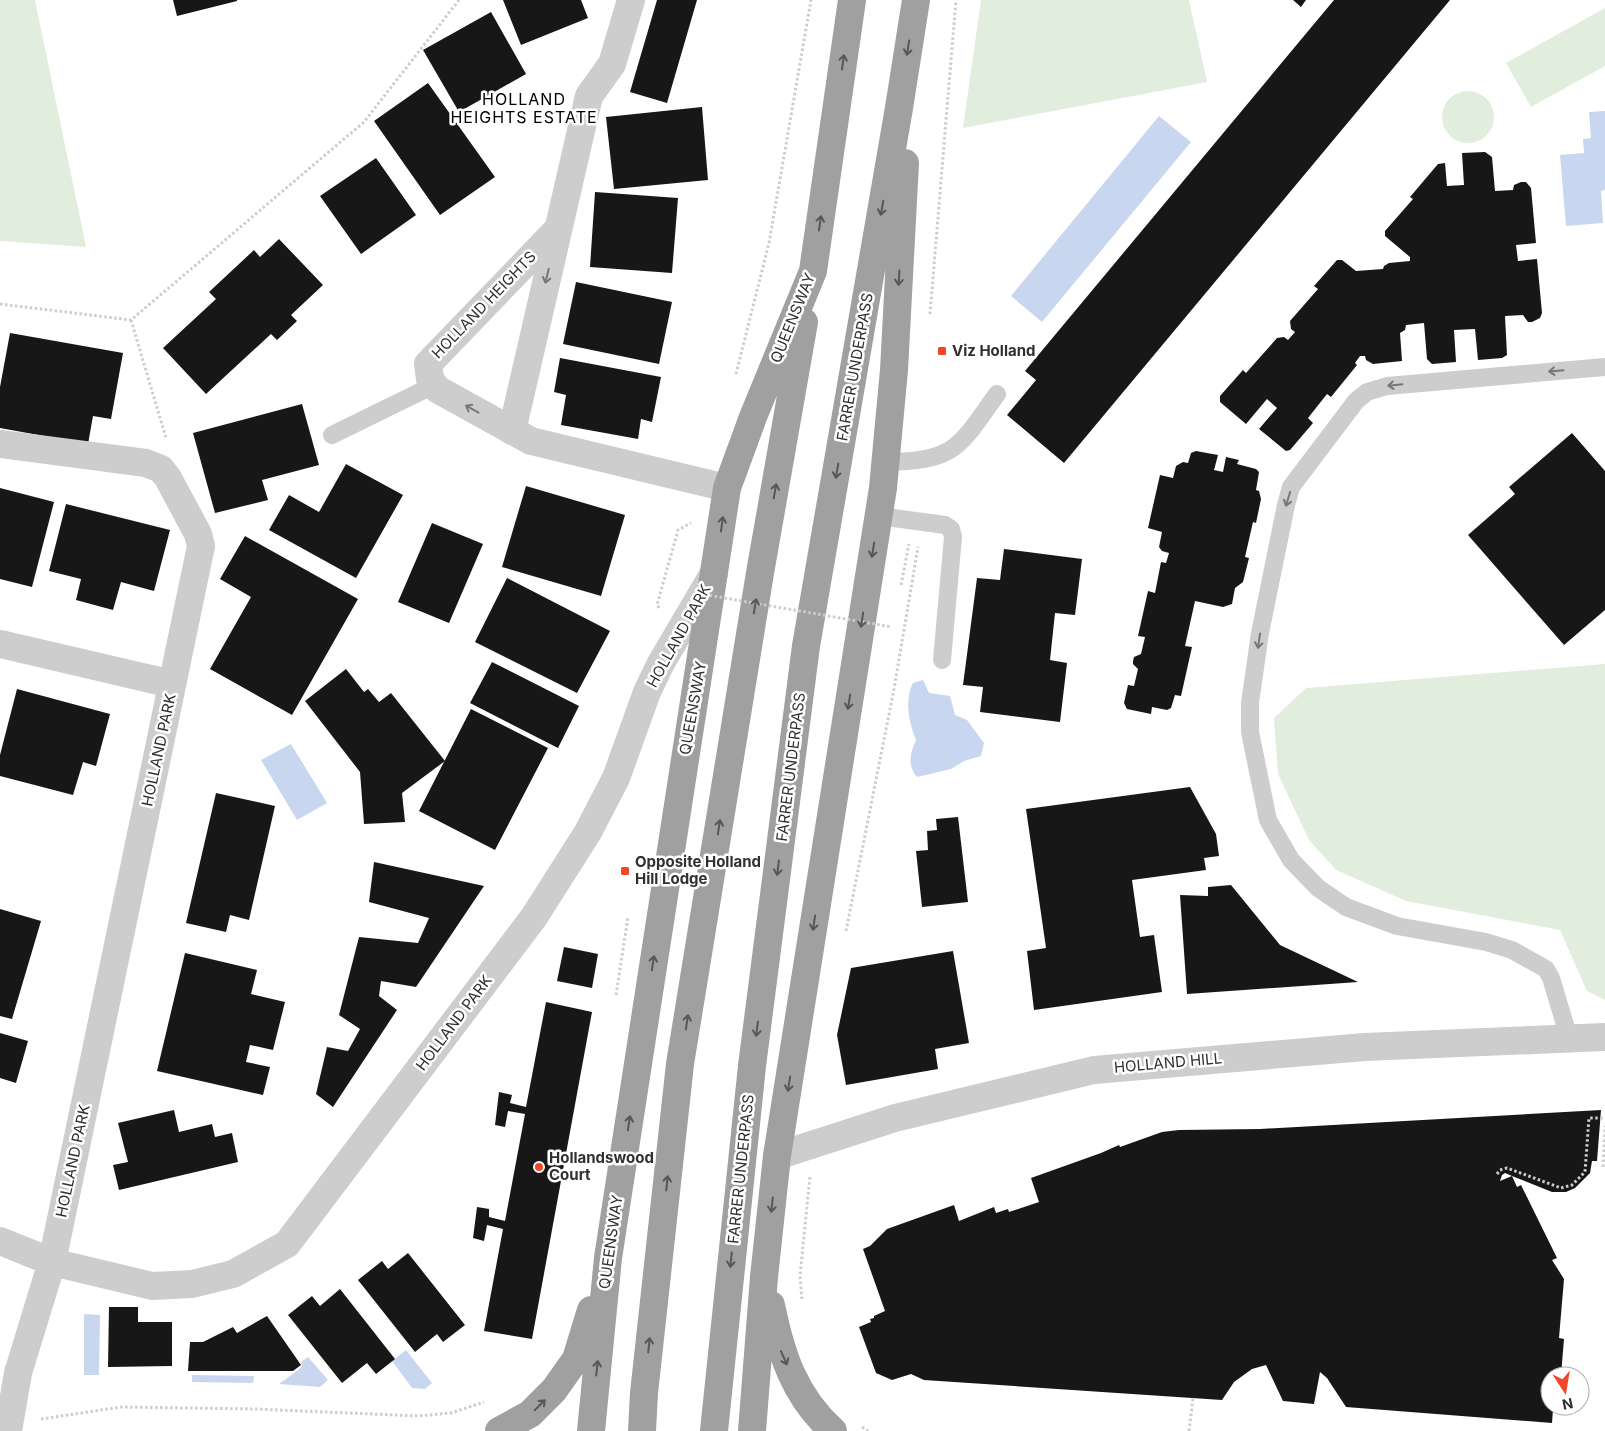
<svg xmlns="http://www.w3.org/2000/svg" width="1605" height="1431" viewBox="0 0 1605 1431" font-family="Inter,sans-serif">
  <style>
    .green { fill: #e2eedd }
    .water { fill: #c8d7ef }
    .building { fill: #171717; fill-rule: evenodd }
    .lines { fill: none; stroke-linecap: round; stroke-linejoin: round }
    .path { stroke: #cdcdcd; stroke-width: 3; stroke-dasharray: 2.5 2.5; stroke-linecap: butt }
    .service { stroke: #cdcdcd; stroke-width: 18 }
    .minor { stroke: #cdcdcd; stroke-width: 28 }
    .trunk { stroke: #a0a0a0; stroke-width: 28 }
    .path-bridge { stroke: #cdcdcd; stroke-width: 3; stroke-dasharray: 2.5 2.5; stroke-linecap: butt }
    .oneway { stroke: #575757 }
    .oneway2 { stroke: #777 }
    .poi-dot { fill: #f14727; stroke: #fff; stroke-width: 2 }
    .labels { text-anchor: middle; stroke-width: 5; stroke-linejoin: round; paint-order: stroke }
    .street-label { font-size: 15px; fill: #303030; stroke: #fff }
    .poi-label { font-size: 15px; font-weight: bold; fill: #303030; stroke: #fff; text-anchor: start }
    .neighbourhood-label { font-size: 16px; letter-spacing: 1px; fill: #000; stroke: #fff }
  </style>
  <rect width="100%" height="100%" fill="#fff"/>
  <path class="green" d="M 0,0 L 35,0 L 86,247 L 0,241 Z
    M 981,0 L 1189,0 L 1207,82 L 963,128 Z
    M 1605,8 L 1605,66 L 1531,107 L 1506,63 Z
    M1442 117a26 26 0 1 1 52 0a26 26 0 1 1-52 0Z
    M 1605,664 L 1605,1000 L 1587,991 L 1560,930 L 1406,901 L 1336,870 L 1309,840 L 1278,774 L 1274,718 L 1306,688 Z"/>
  <path class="water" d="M 1605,111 L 1605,190 L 1601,191 L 1603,223 L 1566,226 L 1560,155 L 1584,153 L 1583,139 L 1591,138 L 1589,112 Z
    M 1159,116 L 1191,142 L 1042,322 L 1011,296 Z
    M 923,680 L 929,693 L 950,696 L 955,715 L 967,720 L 984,743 L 981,756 L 964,761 L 951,769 L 917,777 C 907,765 910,754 916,740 C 909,723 904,700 913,683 Z
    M 291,744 L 327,803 L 297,820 L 261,760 Z
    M 84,1314 L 100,1315 L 99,1375 L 84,1375 Z
    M 406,1350 L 432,1383 L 425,1389 L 412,1388 L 392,1361 Z
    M 308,1357 L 328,1380 L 320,1387 L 279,1384 L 302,1367 L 301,1362 Z
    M 192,1375 L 254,1376 L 253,1383 L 192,1382 Z"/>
  <path class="building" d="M 173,0 L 237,0 L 237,1 L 177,16 Z
    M 503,0 L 581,0 L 588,18 L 521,45 Z
    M 657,0 L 697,0 L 667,103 L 630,92 Z
    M 1293,0 L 1306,0 L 1301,7 Z
    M 1334,0 L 1450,0 L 1064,463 L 1007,415 L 1036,380 L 1025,371 Z
    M 491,12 L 526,74 L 459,112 L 423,50 Z
    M 428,83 L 495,177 L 440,215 L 374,121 Z
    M 702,107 L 708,180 L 614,189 L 606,117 Z
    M 1485,152 L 1492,157 L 1495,191 L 1513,190 L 1514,185 L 1521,182 L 1526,182 L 1531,188 L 1536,243 L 1516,245 L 1518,261 L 1537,259 L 1542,313 L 1540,318 L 1532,322 L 1528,322 L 1523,315 L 1505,316 L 1507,355 L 1502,358 L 1478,360 L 1475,329 L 1454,330 L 1456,362 L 1432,364 L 1427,359 L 1424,323 L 1406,325 L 1405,330 L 1400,333 L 1402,361 L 1373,364 L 1366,360 L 1365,356 L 1360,356 L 1355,363 L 1357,365 L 1331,397 L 1327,394 L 1308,418 L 1313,423 L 1290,450 L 1286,451 L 1259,429 L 1277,408 L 1267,399 L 1246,424 L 1220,402 L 1220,396 L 1243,370 L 1246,373 L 1277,338 L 1284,337 L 1288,340 L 1295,332 L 1291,329 L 1290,321 L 1318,289 L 1314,286 L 1337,260 L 1342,260 L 1356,271 L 1383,269 L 1384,266 L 1389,263 L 1410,261 L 1410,257 L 1385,236 L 1385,231 L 1413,199 L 1410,197 L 1438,164 L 1445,163 L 1447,186 L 1464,185 L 1462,153 Z
    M 376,158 L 416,215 L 361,254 L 320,196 Z
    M 595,192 L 678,198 L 672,273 L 590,267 Z
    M 279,239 L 323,285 L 291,315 L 297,321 L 277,340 L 271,334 L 206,394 L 163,348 L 216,299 L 209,292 L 254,250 L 260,257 Z
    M 576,282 L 672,302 L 659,364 L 563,344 Z
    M 10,333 L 123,353 L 111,419 L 93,416 L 88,444 L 0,428 L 0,387 Z
    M 560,358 L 661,377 L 652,422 L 641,419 L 638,439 L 561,425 L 566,395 L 554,392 Z
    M 302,404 L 319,465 L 262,480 L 268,500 L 215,513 L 193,433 Z
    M 1572,433 L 1605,471 L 1605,610 L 1564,645 L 1468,535 L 1515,494 L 1509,487 Z
    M 1196,451 L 1218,455 L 1214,470 L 1223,472 L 1226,457 L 1239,460 L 1237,464 L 1256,469 L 1259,472 L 1256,490 L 1259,491 L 1261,499 L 1256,523 L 1253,522 L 1245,557 L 1249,558 L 1243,582 L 1235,588 L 1232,604 L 1223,607 L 1195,601 L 1185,646 L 1192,647 L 1181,696 L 1175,695 L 1171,708 L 1167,710 L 1152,707 L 1151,714 L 1127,709 L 1124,703 L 1128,685 L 1134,686 L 1138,669 L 1133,664 L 1133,661 L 1134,657 L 1141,654 L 1145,637 L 1138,636 L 1148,591 L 1155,593 L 1161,562 L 1166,563 L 1169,553 L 1162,551 L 1159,547 L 1162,532 L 1148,528 L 1160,475 L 1173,478 L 1176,466 L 1183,462 L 1188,463 L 1191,453 Z
    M 346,464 L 403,495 L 356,578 L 269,530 L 289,495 L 319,512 Z
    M 526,486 L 625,515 L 601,596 L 502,567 Z
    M 0,488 L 54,502 L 32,587 L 0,579 Z
    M 66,504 L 170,530 L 154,591 L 121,582 L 113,610 L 76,600 L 81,579 L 49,571 Z
    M 432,523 L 483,544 L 449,623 L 398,602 Z
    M 245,536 L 358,599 L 292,715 L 210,669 L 251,597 L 220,579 Z
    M 1004,549 L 1082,559 L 1075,615 L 1055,613 L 1050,660 L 1067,663 L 1060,722 L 980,712 L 983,687 L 963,685 L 977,578 L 1000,580 Z
    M 507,578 L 610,631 L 577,693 L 475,642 Z
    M 492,662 L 579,706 L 558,748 L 470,703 Z
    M 346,669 L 364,692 L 368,689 L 379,702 L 391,693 L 445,761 L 402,793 L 405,822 L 364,824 L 360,772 L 305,701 Z
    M 17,689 L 110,714 L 96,766 L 83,762 L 73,795 L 0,776 L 0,755 Z
    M 471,709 L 548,748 L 495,850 L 419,811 Z
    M 1190,787 L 1216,834 L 1219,856 L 1204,858 L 1206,870 L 1132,880 L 1140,937 L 1154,935 L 1162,992 L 1034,1010 L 1027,951 L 1046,948 L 1026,809 Z
    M 216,793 L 275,806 L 249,920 L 230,915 L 226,932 L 186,923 Z
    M 958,817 L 968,902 L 922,907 L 916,851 L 928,850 L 927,831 L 937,830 L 936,819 Z
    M 374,862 L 484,886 L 416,987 L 381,981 L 379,996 L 397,1010 L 333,1107 L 316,1094 L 327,1047 L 348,1051 L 360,1029 L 339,1015 L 359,937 L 418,943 L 429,918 L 369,902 Z
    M 1231,885 L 1280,945 L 1358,982 L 1187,994 L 1180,895 L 1208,896 L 1208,887 Z
    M 0,909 L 41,921 L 12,1019 L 0,1016 Z
    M 564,947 L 598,954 L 592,988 L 557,981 Z
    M 953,951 L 969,1043 L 935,1049 L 938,1069 L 846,1085 L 837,1035 L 851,968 Z
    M 185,953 L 257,970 L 251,994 L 285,1002 L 273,1050 L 250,1045 L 246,1062 L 270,1067 L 263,1095 L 157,1071 Z
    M 546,1002 L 592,1012 L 532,1339 L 484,1331 L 503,1229 L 487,1225 L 484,1241 L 473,1238 L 477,1207 L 489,1209 L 489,1217 L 505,1221 L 525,1114 L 508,1111 L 505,1127 L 495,1125 L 499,1092 L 512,1095 L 510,1103 L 526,1107 Z
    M 0,1033 L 28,1041 L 16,1083 L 0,1078 Z
    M 174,1110 L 179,1132 L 212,1124 L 215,1137 L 232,1133 L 238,1162 L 119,1190 L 113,1165 L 128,1162 L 118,1123 Z
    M 1601,1110 L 1597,1161 L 1592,1161 L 1590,1173 L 1575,1188 L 1566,1192 L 1552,1192 L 1512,1176 L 1517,1187 L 1521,1185 L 1557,1258 L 1552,1260 L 1564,1279 L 1559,1338 L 1564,1339 L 1561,1375 L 1550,1376 L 1550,1406 L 1557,1406 L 1557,1409 L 1553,1409 L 1552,1423 L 1346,1407 L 1327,1378 L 1320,1372 L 1314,1404 L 1283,1401 L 1266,1365 L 1252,1369 L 1234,1382 L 1222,1400 L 924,1380 L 911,1374 L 892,1380 L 876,1373 L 859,1327 L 871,1322 L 870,1319 L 874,1318 L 874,1316 L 885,1311 L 863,1249 L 870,1246 L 887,1229 L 954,1205 L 959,1221 L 994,1207 L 996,1213 L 1008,1209 L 1009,1212 L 1039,1202 L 1031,1178 L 1101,1153 L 1119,1145 L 1120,1147 L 1162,1132 L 1179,1130 L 1260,1129 ZM 1505,1173 L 1512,1176 L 1500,1181 L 1502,1175 Z
    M 408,1253 L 465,1325 L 443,1342 L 437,1334 L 415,1352 L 358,1280 L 382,1261 L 388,1269 Z
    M 340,1289 L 395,1359 L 376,1374 L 367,1363 L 342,1383 L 288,1315 L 312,1296 L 320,1306 Z
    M 109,1307 L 138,1307 L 138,1322 L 172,1322 L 172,1366 L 108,1367 Z
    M 267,1316 L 301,1365 L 293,1371 L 188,1371 L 190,1342 L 203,1342 L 233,1327 L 237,1333 Z"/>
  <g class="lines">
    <path class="path" d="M 0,304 L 131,320 L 364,122 L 459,0
      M 930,314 L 956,0
      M 131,320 L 166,438
      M 736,374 L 769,243 L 811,0
      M 901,585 L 909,544
      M 659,608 L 657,605 L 678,530 L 691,523
      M 846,931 L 894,689 L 918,547
      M 616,995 L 628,917
      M 1603,1167 L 1605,1126
      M 1497,1174 L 1500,1170 L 1507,1168 L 1561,1188 L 1572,1185 L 1585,1172 L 1589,1118 L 1605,1118
      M 802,1299 L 800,1276 L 810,1176
      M 41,1419 L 121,1407 L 255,1409 L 418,1416 L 451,1413 L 484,1402
      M 862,1427 L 868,1431
      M 1189,1431 L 1193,1398"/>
    <path class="service" d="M 332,435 L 434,385
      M 886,462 C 956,461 959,447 997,394
      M 879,516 L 945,525 L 951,529 L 953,537 L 942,660
      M 1569,1038 L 1551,978 L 1546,969 L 1512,950 L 1486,942 L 1397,926 L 1346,907 L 1318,888 L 1291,860 L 1268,820 L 1250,732 L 1250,703 L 1260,633 L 1286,505 L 1291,487 L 1356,401 L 1367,392 L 1387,386 L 1605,367"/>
    <path class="minor" d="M 558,229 L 428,364 L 430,379 L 437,389 L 531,441 L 727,488
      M 512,431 L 589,96 L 612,64 L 631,0
      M 0,444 L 146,463 L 161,469 L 168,478 L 198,534 L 201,546 L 52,1262 L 18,1373 L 8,1431
      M 0,644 L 172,684
      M 777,1156 L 895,1118 L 1094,1070 L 1365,1047 L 1605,1037
      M 0,1241 L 52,1262 L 152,1286 L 192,1284 L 233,1274 L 287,1244 L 534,917 L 588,832 L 616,778 L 647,692 L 661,663 L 714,573"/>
    <path class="trunk" d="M 771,1305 C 781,1354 794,1396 833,1431
      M 499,1431 L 530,1414 L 554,1390 L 576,1359 L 591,1310
      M 591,1431 L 608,1258 L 727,488 L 753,417 L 813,271 L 852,0
      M 642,1431 L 644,1393 L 680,1064 L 760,573 L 804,322
      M 714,1431 L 752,1066 L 806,646 L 899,108 L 916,0
      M 752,1431 L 764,1277 L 777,1156 L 883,488 L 894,370 L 905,163"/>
    <path class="path-bridge" d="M 690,592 L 892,627"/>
  </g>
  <defs><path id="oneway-shaft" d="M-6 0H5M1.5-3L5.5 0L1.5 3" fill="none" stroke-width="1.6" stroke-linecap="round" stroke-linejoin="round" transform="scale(1.25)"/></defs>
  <g class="oneway">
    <use href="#oneway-shaft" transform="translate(908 48) rotate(99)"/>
    <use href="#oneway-shaft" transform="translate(843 62) rotate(-82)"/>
    <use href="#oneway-shaft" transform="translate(882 208) rotate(100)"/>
    <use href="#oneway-shaft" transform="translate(820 223) rotate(-82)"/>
    <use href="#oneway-shaft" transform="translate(899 278) rotate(93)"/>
    <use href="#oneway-shaft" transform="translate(837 471) rotate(100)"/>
    <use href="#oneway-shaft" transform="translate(775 491) rotate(-80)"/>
    <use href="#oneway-shaft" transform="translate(722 524) rotate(-82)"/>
    <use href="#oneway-shaft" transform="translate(873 550) rotate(99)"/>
    <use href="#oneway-shaft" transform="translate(755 606) rotate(-81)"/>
    <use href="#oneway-shaft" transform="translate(862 620) rotate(99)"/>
    <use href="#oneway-shaft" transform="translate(849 702) rotate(99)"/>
    <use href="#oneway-shaft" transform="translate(719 827) rotate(-81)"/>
    <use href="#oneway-shaft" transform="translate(778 868) rotate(97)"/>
    <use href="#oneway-shaft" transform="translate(814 923) rotate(99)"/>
    <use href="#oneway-shaft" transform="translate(653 963) rotate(-81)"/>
    <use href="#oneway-shaft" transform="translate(687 1022) rotate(-81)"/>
    <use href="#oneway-shaft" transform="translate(757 1029) rotate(97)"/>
    <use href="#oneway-shaft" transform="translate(789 1084) rotate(99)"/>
    <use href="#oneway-shaft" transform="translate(629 1123) rotate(-81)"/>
    <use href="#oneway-shaft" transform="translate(667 1183) rotate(-84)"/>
    <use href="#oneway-shaft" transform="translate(772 1205) rotate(96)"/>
    <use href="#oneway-shaft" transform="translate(731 1260) rotate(96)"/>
    <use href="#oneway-shaft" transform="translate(649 1345) rotate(-84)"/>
    <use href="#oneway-shaft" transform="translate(784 1358) rotate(66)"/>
    <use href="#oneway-shaft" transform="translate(597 1368) rotate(-84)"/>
    <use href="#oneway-shaft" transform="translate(540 1405) rotate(-45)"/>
  </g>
  <g class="oneway2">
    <use href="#oneway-shaft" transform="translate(547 276) rotate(103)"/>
    <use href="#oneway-shaft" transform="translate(1556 371) rotate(175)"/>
    <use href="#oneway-shaft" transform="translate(1395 385) rotate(174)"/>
    <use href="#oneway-shaft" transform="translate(472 409) rotate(-151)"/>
    <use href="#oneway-shaft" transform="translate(1288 499) rotate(107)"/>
    <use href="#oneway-shaft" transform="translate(1259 641) rotate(98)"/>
  </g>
  <g class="poi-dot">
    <rect x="937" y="346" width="10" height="10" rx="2.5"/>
    <rect x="620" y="866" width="10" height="10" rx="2.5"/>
    <circle cx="539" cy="1167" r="5"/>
  </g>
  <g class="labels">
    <g class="street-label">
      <text transform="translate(484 305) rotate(-46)" y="5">HOLLAND HEIGHTS</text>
      <text transform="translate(793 318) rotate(-68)" y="5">QUEENSWAY</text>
      <text transform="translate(855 367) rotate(-80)" y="5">FARRER UNDERPASS</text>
      <text transform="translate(679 636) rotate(-61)" y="5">HOLLAND PARK</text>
      <text transform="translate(693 708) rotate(-80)" y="5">QUEENSWAY</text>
      <text transform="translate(159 750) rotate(-78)" y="5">HOLLAND PARK</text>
      <text transform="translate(791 767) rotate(-83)" y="5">FARRER UNDERPASS</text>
      <text transform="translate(454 1023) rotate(-53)" y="5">HOLLAND PARK</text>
      <text transform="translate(1168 1063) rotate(-5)" y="5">HOLLAND HILL</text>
      <text transform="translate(73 1161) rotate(-78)" y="5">HOLLAND PARK</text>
      <text transform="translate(741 1169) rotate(-84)" y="5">FARRER UNDERPASS</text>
      <text transform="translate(611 1242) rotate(-82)" y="5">QUEENSWAY</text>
    </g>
    <g class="poi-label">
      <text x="952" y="356">Viz Holland</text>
      <text x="635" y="867">Opposite Holland<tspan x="635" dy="17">Hill Lodge</tspan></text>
      <text x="549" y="1163">Hollandswood<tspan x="549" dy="17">Court</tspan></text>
    </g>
    <g class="neighbourhood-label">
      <text x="524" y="105">HOLLAND<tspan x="524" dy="18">HEIGHTS ESTATE</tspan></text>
    </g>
  </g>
  <g transform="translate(1565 1391) rotate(168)"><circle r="24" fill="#ffffff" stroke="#acacac"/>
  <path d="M0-4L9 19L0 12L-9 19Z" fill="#f14727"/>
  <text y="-8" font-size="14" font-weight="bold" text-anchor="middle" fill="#303030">N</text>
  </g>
</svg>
